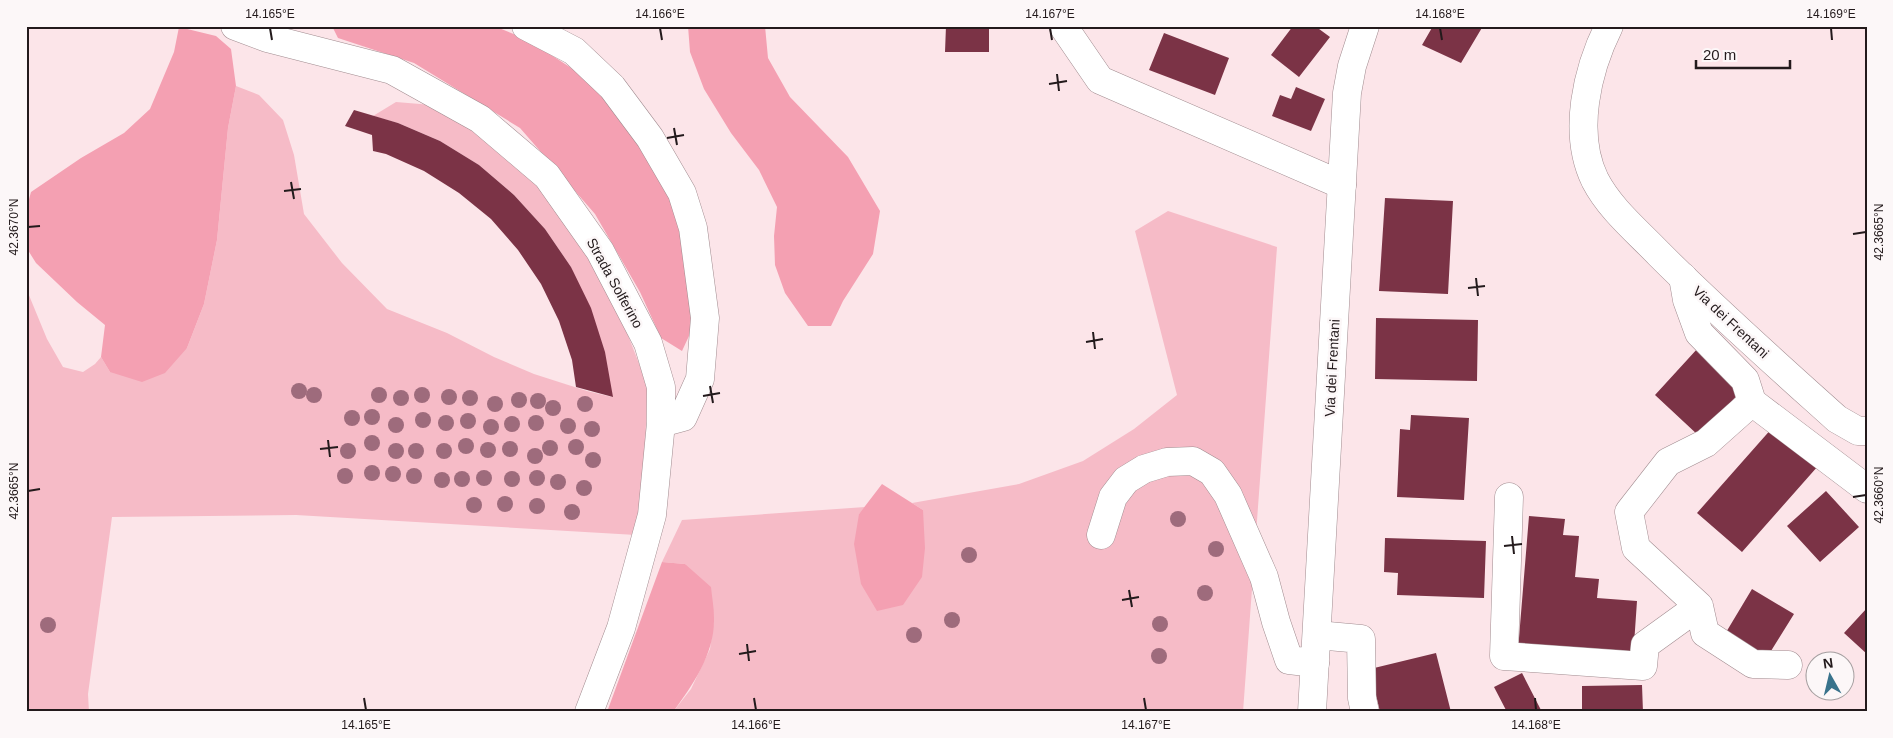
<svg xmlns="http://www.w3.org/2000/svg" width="1893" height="738" viewBox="0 0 1893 738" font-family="Helvetica,sans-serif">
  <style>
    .green { fill: #f6bbc7 }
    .forest { fill: #f4a0b2 }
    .building { fill: #7b3346 }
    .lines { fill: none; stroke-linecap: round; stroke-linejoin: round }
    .minor-casing { stroke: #a18c90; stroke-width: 29 }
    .major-casing { stroke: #a18c90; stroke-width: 29 }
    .minor { stroke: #fff; stroke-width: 28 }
    .major { stroke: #fff; stroke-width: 28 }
    .tree { fill: #9e6b7c }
    .ticks { fill: none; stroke: #231a1c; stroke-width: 2 }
    .labels { text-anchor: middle; stroke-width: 5; stroke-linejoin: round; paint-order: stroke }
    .street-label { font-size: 14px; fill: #231a1c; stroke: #fcf7f8 }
    .neatline { fill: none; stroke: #231a1c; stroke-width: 2 }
    .ticks-label { font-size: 12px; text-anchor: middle; fill: #231a1c }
  </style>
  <rect width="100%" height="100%" fill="#fce5e9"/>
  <path class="green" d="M 236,86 L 259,95 L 283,120 L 294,155 L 304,214 L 342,263 L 387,309 L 447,333 L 494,357 L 534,374 L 587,391 L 612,397 L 571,267 L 545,229 L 514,195 L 479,165 L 440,141 L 398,123 L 373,116 L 396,102 L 432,105 L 479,135 L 541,184 L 587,246 L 622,320 L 647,384 L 644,500 L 636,535 L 296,515 L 112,517 L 88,694 L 89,712 L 26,712 L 26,288 L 47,339 L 63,367 L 83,372 L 95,364 L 101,357 L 110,372 L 187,348 L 204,304 L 217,240 L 228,128 Z
    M 1168,211 L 1277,247 L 1243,712 L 673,712 L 691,689 L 710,649 L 714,620 L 685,564 L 662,562 L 682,520 L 865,507 L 859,514 L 923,510 L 912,503 L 1019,484 L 1083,461 L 1134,429 L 1177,395 L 1135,231 Z"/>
  <path class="forest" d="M 332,26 L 494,26 L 528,40 L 596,84 L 655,156 L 687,234 L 695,323 L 682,351 L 661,338 L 640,292 L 595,214 L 520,128 L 414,63 L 338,38 Z
    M 688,26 L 765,26 L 768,58 L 790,97 L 848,157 L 880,211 L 873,254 L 843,301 L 831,326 L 808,326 L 785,293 L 775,265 L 774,236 L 777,207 L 759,170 L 731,133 L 704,89 L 690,52 Z
    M 179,27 L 216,36 L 231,49 L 236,86 L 228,128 L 217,240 L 204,304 L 187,348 L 165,373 L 142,382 L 110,372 L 101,357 L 105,325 L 77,302 L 36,263 L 26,247 L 26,210 L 31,192 L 81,158 L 124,133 L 150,109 L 174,52 Z
    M 882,484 L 923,510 L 925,548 L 922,577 L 903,605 L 877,611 L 861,584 L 854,544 L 859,514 Z
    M 662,562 L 685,564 L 711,587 C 712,597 714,608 714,618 C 715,653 693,685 673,712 L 607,712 Z"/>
  <path class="building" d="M 946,26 L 989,26 L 989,52 L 945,52 Z
    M 1293,26 L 1315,26 L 1330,37 L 1299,77 L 1271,55 Z
    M 1433,26 L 1483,26 L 1461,63 L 1422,45 Z
    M 1164,33 L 1229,58 L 1215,95 L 1149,70 Z
    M 1296,87 L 1325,99 L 1311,131 L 1272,116 L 1280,95 L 1291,99 Z
    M 354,110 L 398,123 L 440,141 L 479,165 L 514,195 L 545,229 L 571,267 L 591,308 L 605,352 L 613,397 L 576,387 L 572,360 L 559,321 L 541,284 L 518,250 L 491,219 L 459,193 L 424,171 L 386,154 L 373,151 L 372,135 L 345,126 Z
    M 1385,198 L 1453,201 L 1448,294 L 1379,291 Z
    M 1376,318 L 1478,320 L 1477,381 L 1375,379 Z
    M 1698,348 L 1743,389 L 1699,436 L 1655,395 Z
    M 1411,415 L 1469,418 L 1464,500 L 1397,497 L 1400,429 L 1410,430 Z
    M 1773,427 L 1818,466 L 1742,552 L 1697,513 Z
    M 1826,491 L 1859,527 L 1820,562 L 1787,526 Z
    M 1529,516 L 1565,519 L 1563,535 L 1579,536 L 1575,577 L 1599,579 L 1597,598 L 1637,601 L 1633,659 L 1518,650 Z
    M 1385,538 L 1486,541 L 1484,598 L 1397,595 L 1398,573 L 1384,572 Z
    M 1752,589 L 1794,614 L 1766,659 L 1725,634 Z
    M 1867,608 L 1867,654 L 1844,633 Z
    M 1436,653 L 1451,712 L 1380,712 L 1370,669 Z
    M 1522,673 L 1542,712 L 1507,712 L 1494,687 Z
    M 1642,685 L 1643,712 L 1582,712 L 1582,686 Z"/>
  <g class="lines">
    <defs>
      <path id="minor" d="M 235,26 L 267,38 L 392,70 L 480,119 L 547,176 L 600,251 L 648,343 L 661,387 L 661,423 L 652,515 L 621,628 L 589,712
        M 526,26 L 574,51 L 612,87 L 650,138 L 682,193 L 693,228 L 705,318 L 700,379 L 683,417 L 661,423
        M 1063,26 L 1100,80 L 1342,185
        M 1683,277 L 1687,300 L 1699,333 L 1745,380 L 1752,402 L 1706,443 L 1668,462 L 1629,512 L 1636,548 L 1699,606 L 1705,633 L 1753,664 L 1788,665
        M 1752,402 L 1867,489
        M 1509,497 L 1504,656 L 1643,666 L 1645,645 L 1699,606
        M 1101,535 L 1113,497 L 1126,480 L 1144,469 L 1167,462 L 1193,461 L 1212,472 L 1228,495 L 1264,577 L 1276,622 L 1289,660 L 1315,663
        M 1317,635 L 1361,639 L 1362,698 L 1365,712"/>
      <path id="major" d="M 1609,26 C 1587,70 1572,133 1595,180 C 1610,209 1637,231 1659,254 C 1716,311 1777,365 1837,419 L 1858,431 L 1867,431
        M 1312,712 L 1347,93 L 1352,66 L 1365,26"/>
    </defs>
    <use href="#minor" class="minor-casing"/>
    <use href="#major" class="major-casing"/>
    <use href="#minor" class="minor"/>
    <use href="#major" class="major"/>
  </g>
  <g class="tree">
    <circle cx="299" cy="391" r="8"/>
    <circle cx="314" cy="395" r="8"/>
    <circle cx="379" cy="395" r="8"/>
    <circle cx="422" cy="395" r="8"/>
    <circle cx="449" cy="397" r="8"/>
    <circle cx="401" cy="398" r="8"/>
    <circle cx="470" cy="398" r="8"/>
    <circle cx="519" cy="400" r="8"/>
    <circle cx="538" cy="401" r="8"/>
    <circle cx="495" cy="404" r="8"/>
    <circle cx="585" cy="404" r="8"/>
    <circle cx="553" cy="408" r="8"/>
    <circle cx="372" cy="417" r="8"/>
    <circle cx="352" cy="418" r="8"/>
    <circle cx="423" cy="420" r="8"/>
    <circle cx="468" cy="421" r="8"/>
    <circle cx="446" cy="423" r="8"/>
    <circle cx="536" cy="423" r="8"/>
    <circle cx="512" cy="424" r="8"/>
    <circle cx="396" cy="425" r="8"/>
    <circle cx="568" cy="426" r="8"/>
    <circle cx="491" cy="427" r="8"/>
    <circle cx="592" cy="429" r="8"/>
    <circle cx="372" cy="443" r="8"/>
    <circle cx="466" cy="446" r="8"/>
    <circle cx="576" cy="447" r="8"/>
    <circle cx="550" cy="448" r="8"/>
    <circle cx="510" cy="449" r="8"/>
    <circle cx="488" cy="450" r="8"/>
    <circle cx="348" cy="451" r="8"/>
    <circle cx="396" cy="451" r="8"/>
    <circle cx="416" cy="451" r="8"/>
    <circle cx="444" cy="451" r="8"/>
    <circle cx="535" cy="456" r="8"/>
    <circle cx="593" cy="460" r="8"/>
    <circle cx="372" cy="473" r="8"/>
    <circle cx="393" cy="474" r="8"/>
    <circle cx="345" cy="476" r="8"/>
    <circle cx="414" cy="476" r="8"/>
    <circle cx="484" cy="478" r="8"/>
    <circle cx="537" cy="478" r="8"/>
    <circle cx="462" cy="479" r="8"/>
    <circle cx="512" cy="479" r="8"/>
    <circle cx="442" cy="480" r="8"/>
    <circle cx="558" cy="482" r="8"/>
    <circle cx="584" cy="488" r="8"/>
    <circle cx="505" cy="504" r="8"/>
    <circle cx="474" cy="505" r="8"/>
    <circle cx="537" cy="506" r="8"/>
    <circle cx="572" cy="512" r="8"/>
    <circle cx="1178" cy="519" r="8"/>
    <circle cx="1216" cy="549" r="8"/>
    <circle cx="969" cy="555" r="8"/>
    <circle cx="1205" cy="593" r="8"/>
    <circle cx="952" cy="620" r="8"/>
    <circle cx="1160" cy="624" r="8"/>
    <circle cx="48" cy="625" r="8"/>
    <circle cx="914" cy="635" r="8"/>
    <circle cx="1159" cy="656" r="8"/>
  </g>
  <path class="ticks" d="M 270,28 L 272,40M 660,28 L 662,40M 1050,28 L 1052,40M 1440,28 L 1442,40M 1831,28 L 1832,40M 1057,74 L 1059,91M 1049,84 L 1067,81M 674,128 L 677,145M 667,138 L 684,135M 291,182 L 294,199M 284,191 L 301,189M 28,227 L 40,226M 1853,234 L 1866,232M 1476,278 L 1478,296M 1468,288 L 1485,286M 1093,332 L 1095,349M 1086,342 L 1103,339M 710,386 L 713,403M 703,396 L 720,393M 328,440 L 330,457M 320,449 L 338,447M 28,491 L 40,489M 1853,497 L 1866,495M 1512,536 L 1514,554M 1504,546 L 1522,544M 1129,590 L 1132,607M 1122,600 L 1139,597M 747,644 L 749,661M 739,654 L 756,651M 364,698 L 366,710M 754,698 L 756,710M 1144,698 L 1146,710M 1535,698 L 1536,710"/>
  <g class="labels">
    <g class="street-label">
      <text transform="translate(615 283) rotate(61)" y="5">Strada Solferino</text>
      <text transform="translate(1731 322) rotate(43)" y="5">Via dei Frentani</text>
      <text transform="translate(1332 368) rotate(-87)" y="5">Via dei Frentani</text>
    </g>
  </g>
  <rect width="1893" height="738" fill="none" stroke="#fcf7f8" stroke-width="55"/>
  <g transform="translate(1830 676) rotate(352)"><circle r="24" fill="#fcf7f8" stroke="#a59fa0"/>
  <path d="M0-4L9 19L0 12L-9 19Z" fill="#39738c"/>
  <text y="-8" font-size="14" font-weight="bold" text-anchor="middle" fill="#231a1c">N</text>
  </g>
  <path d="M1696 60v8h94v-8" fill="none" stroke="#231a1c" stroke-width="2.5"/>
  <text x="1703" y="60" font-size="15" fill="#231a1c" stroke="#fcf7f8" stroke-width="4" paint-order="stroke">20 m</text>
  <rect x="28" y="28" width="1838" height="682" class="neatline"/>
  <g class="ticks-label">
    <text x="270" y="18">14.165°E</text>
    <text x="660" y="18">14.166°E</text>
    <text x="1050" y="18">14.167°E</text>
    <text x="1440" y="18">14.168°E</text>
    <text x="1831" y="18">14.169°E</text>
    <text transform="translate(14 227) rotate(-90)" y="4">42.3670°N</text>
    <text transform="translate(1879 232) rotate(-90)" y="4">42.3665°N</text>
    <text transform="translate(14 491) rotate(-90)" y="4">42.3665°N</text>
    <text transform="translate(1879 495) rotate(-90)" y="4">42.3660°N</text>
    <text x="366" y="729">14.165°E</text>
    <text x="756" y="729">14.166°E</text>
    <text x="1146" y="729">14.167°E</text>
    <text x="1536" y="729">14.168°E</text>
  </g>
</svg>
